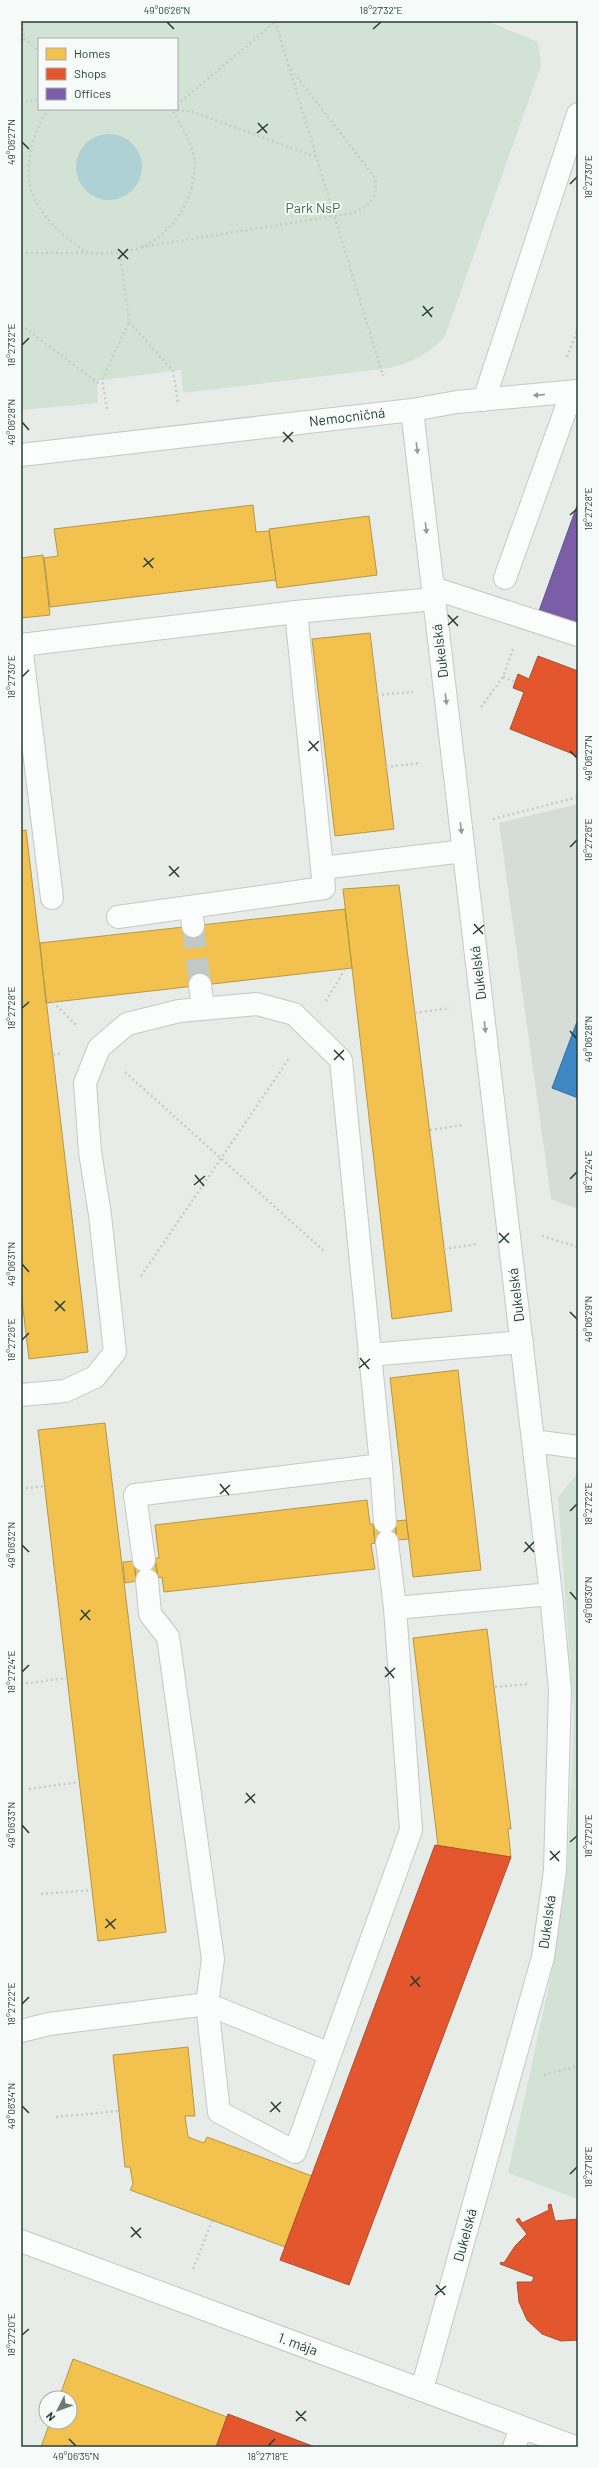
<svg xmlns="http://www.w3.org/2000/svg" width="599" height="2468" viewBox="0 0 599 2468" font-family="Barlow,sans-serif">
  <style>
    .built { fill: #d6ddd9 }
    .green { fill: #d2e3d6; fill-rule: evenodd }
    .water { fill: #add1d4 }
    .homes { fill: #f2c14e; stroke: #b59947 }
    .shops { fill: #e4572e; stroke: #ab4f30 }
    .offices { fill: #7b5ea7; stroke: #625485 }
    .schools { fill: #3f88c5; stroke: #38729a }
    .lines { fill: none; stroke-linecap: round; stroke-linejoin: round }
    .minor-tunnel { stroke: #c0c9c5; stroke-width: 22; stroke-dasharray: 22 11; stroke-linecap: butt }
    .minor-casing { stroke: #c4c9c6; stroke-width: 24 }
    .path { stroke: #c7cdcb; stroke-width: 2.5; stroke-dasharray: 2 3; stroke-linecap: butt }
    .minor { stroke: #fbfcfc; stroke-width: 22 }
    .oneway { fill: #909c99 }
    .ticks { fill: none; stroke: #263d36; stroke-width: 1.5 }
    .labels { text-anchor: middle; stroke-width: 4; stroke-linejoin: round; paint-order: stroke }
    .park-label { font-size: 14px; fill: #357049; stroke: #f6faf8 }
    .street-label { font-size: 14px; fill: #263d36; stroke: #f6faf8 }
    .neatline { fill: none; stroke: #263d36; stroke-width: 1.5 }
    .ticks-label { font-size: 10px; text-anchor: middle; fill: #263d36 }
  </style>
  <rect width="100%" height="100%" fill="#e7ece9"/>
  <path class="built" d="M 578,804 L 578,1209 L 551,1199 L 499,823 Z"/>
  <path class="green" d="M 21,21 L 487,21 L 538,42 L 541,66 L 445,336 C 429,354 413,362 390,368 L 183,393 L 181,370 L 173,371 L 97,381 L 98,403 L 21,410 ZM 39,39 L 177,39 L 177,109 L 39,109 Z
    M 578,1473 L 578,2199 L 508,2173 L 551,1976 L 567,1872 L 574,1719 L 558,1497 Z"/>
  <path class="water" d="M76 167a33 33 0 1 1 66 0a33 33 0 1 1-66 0Z"/>
  <path class="homes" d="M 253,505 L 256,532 L 269,531 L 276,580 L 50,607 L 44,558 L 58,556 L 54,529 Z
    M 369,516 L 377,575 L 277,588 L 269,529 Z
    M 43,555 L 50,615 L 21,618 L 21,558 Z
    M 370,633 L 394,829 L 335,836 L 312,639 Z
    M 26,830 L 88,1352 L 29,1359 L 21,1292 L 21,831 Z
    M 399,885 L 452,1311 L 392,1319 L 343,889 Z
    M 345,909 L 352,968 L 46,1003 L 40,943 Z
    M 458,1370 L 481,1570 L 413,1577 L 390,1378 Z
    M 105,1423 L 166,1932 L 98,1941 L 38,1430 Z
    M 367,1500 L 370,1524 L 373,1524 L 375,1543 L 371,1544 L 375,1569 L 164,1592 L 162,1577 L 158,1578 L 155,1558 L 159,1558 L 155,1525 Z
    M 406,1520 L 409,1539 L 397,1540 L 395,1521 Z
    M 395,1521 L 397,1540 L 375,1543 L 373,1524 Z
    M 155,1558 L 158,1578 L 136,1581 L 134,1561 Z
    M 134,1561 L 136,1581 L 125,1583 L 123,1562 Z
    M 487,1629 L 511,1829 L 508,1829 L 511,1857 L 438,1846 L 413,1638 Z
    M 188,2047 L 195,2116 L 185,2116 L 188,2137 L 204,2143 L 207,2137 L 312,2176 L 285,2247 L 130,2190 L 133,2184 L 130,2167 L 125,2167 L 113,2055 Z
    M 73,2359 L 227,2417 L 216,2447 L 41,2447 L 50,2422 L 70,2422 L 70,2398 L 59,2398 Z"/>
  <path class="shops" d="M 538,656 L 578,671 L 578,756 L 510,729 L 524,692 L 513,688 L 518,674 L 529,679 Z
    M 435,1845 L 511,1857 L 349,2285 L 280,2260 Z
    M 551,2204 L 555,2221 L 578,2219 L 578,2340 L 561,2341 L 542,2334 L 527,2320 L 519,2302 L 517,2282 L 532,2282 L 534,2277 L 500,2264 L 501,2262 L 504,2263 L 515,2246 L 527,2234 L 516,2220 L 519,2218 L 522,2223 L 549,2210 L 548,2205 Z
    M 228,2414 L 315,2447 L 216,2447 Z"/>
  <path class="offices" d="M 578,503 L 578,624 L 539,611 Z"/>
  <path class="schools" d="M 578,1019 L 578,1098 L 552,1088 Z"/>
  <g class="lines">
    <path class="minor-tunnel" d="M 193,926 L 200,985"/>
    <defs>
      <path id="minor" d="M 484,400 L 578,114
        M 412,410 L 551,1594 L 560,1690 L 555,1870 L 543,1957 L 422,2389
        M 21,455 L 412,410 L 457,402 L 578,391
        M 505,578 L 572,392
        M 433,588 L 578,635
        M 296,612 L 434,599
        M 322,868 L 464,851
        M 52,898 L 21,645 L 296,612 L 324,888 L 118,917
        M 191,907 L 193,926
        M 200,985 L 203,1008
        M 369,1355 L 522,1342
        M 21,1395 L 65,1391 L 95,1377 L 115,1352 L 100,1215 L 90,1152 L 85,1083 L 99,1048 L 127,1024 L 179,1011 L 257,1004 L 294,1014 L 341,1060 L 381,1465 L 135,1495 L 144,1560
        M 533,1441 L 578,1447
        M 381,1465 L 385,1522
        M 147,1580 L 150,1614 L 168,1637 L 213,1959 L 207,2004 L 219,2112 L 295,2152 L 330,2054
        M 395,1608 L 551,1594
        M 21,2031 L 49,2024 L 207,2004 L 330,2054 L 411,1830 L 395,1608 L 387,1542
        M 21,2241 L 575,2447
        M 514,2447 L 521,2428"/>
    </defs>
    <use href="#minor" class="minor-casing"/>
    <path class="path" d="M 275,21 L 383,376
      M 24,38 L 39,52
      M 21,45 L 24,38 L 22,21
      M 21,103 L 39,99
      M 177,105 L 274,23
      M 49,109 C 32,130 22,172 34,198 C 43,215 56,230 71,241 C 76,244 81,250 86,252 C 91,255 103,253 110,253 C 158,253 191,214 195,168 C 196,148 181,126 172,109
      M 172,109 L 193,112 L 316,157
      M 142,247 L 352,213 C 371,205 378,199 375,178 L 287,64
      M 21,253 L 86,253
      M 129,322 L 173,371 L 178,402
      M 21,325 L 101,385
      M 567,357 L 578,329
      M 107,409 L 102,380 L 129,322 L 120,253
      M 503,677 L 515,682
      M 377,695 L 413,692
      M 481,707 L 503,677 L 513,649
      M 386,767 L 420,763
      M 493,819 L 578,797
      M 326,1001 L 345,969
      M 53,1002 L 76,1025
      M 415,1013 L 450,1008
      M 53,1055 L 62,1053
      M 125,1072 L 325,1252
      M 430,1130 L 464,1125
      M 542,1236 L 578,1247
      M 444,1249 L 477,1244
      M 141,1276 L 290,1057
      M 21,1309 L 23,1308
      M 21,1489 L 44,1486
      M 21,1684 L 67,1678
      M 495,1687 L 527,1684
      M 29,1789 L 79,1782
      M 41,1894 L 92,1890
      M 544,2075 L 578,2066
      M 56,2117 L 119,2111
      M 193,2269 L 212,2221"/>
    <use href="#minor" class="minor"/>
  </g>
  <defs><path id="oneway-solid" d="M-6-.8H1V-3.2L6.5 0L1 3.2V.8H-6Z"/></defs>
  <g class="oneway">
    <use href="#oneway-solid" transform="translate(539 395) rotate(175)"/>
    <use href="#oneway-solid" transform="translate(417 448) rotate(83)"/>
    <use href="#oneway-solid" transform="translate(426 528) rotate(83)"/>
    <use href="#oneway-solid" transform="translate(446 699) rotate(83)"/>
    <use href="#oneway-solid" transform="translate(461 828) rotate(83)"/>
    <use href="#oneway-solid" transform="translate(485 1027) rotate(83)"/>
  </g>
  <path class="ticks" d="M 167,22 L 174,29M 373,29 L 381,22M 258,123 L 267,133M 257,133 L 268,124M 22,142 L 29,149M 570,184 L 577,177M 118,249 L 128,259M 118,259 L 128,249M 423,306 L 432,317M 422,316 L 433,307M 22,345 L 29,338M 22,422 L 29,430M 283,432 L 293,442M 283,442 L 293,432M 570,515 L 577,509M 144,558 L 153,568M 143,567 L 154,558M 448,615 L 458,626M 448,625 L 458,616M 22,677 L 29,670M 309,741 L 318,751M 308,751 L 319,741M 570,751 L 577,758M 570,847 L 577,840M 169,866 L 179,877M 169,876 L 179,867M 474,924 L 483,934M 473,934 L 484,925M 22,1008 L 29,1002M 570,1031 L 577,1039M 334,1050 L 344,1060M 334,1060 L 344,1050M 195,1175 L 204,1186M 570,1179 L 577,1172M 194,1185 L 205,1176M 499,1233 L 509,1243M 499,1243 L 509,1233M 22,1264 L 29,1272M 55,1301 L 65,1311M 55,1311 L 65,1301M 570,1312 L 577,1319M 22,1340 L 29,1333M 360,1358 L 369,1369M 359,1368 L 370,1359M 220,1484 L 229,1495M 220,1494 L 230,1485M 570,1511 L 577,1504M 525,1542 L 534,1552M 22,1545 L 29,1552M 524,1552 L 534,1542M 570,1592 L 577,1600M 81,1610 L 90,1620M 80,1620 L 90,1610M 385,1667 L 394,1678M 22,1672 L 29,1665M 385,1677 L 395,1668M 246,1793 L 255,1803M 245,1803 L 255,1794M 22,1825 L 29,1833M 570,1842 L 577,1836M 550,1851 L 559,1861M 550,1860 L 560,1851M 106,1919 L 115,1929M 105,1928 L 116,1919M 411,1976 L 420,1987M 410,1986 L 420,1977M 22,2004 L 29,1997M 271,2102 L 280,2112M 22,2106 L 29,2113M 270,2112 L 281,2102M 570,2174 L 577,2167M 131,2227 L 141,2238M 131,2237 L 141,2228M 436,2285 L 445,2295M 435,2295 L 446,2286M 22,2335 L 29,2329M 296,2411 L 306,2421M 296,2421 L 306,2411M 69,2439 L 76,2446M 268,2446 L 275,2439"/>
  <g class="labels">
    <g class="park-label">
      <text x="313" y="213">Park NsP</text>
    </g>
    <g class="street-label">
      <text transform="translate(347 417) rotate(-7)" y="5">Nemocničná</text>
      <text transform="translate(440 651) rotate(-97)" y="5">Dukelská</text>
      <text transform="translate(478 973) rotate(-97)" y="5">Dukelská</text>
      <text transform="translate(516 1295) rotate(-97)" y="5">Dukelská</text>
      <text transform="translate(547 1922) rotate(-82)" y="5">Dukelská</text>
      <text transform="translate(465 2235) rotate(-75)" y="5">Dukelská</text>
      <text transform="translate(298 2344) rotate(20)" y="5">1. mája</text>
    </g>
  </g>
  <rect width="599" height="2468" fill="none" stroke="#f6faf8" stroke-width="44"/>
  <rect x="38" y="38" width="140" height="72" fill="#f6faf8" stroke="#a3aeaa"/>
  <rect x="46" y="48" width="20" height="12" fill="#f2c14e" stroke="#a3aeaa"/>
  <text x="74" y="58" font-size="12" fill="#263d36">Homes</text>
  <rect x="46" y="68" width="20" height="12" fill="#e4572e" stroke="#a3aeaa"/>
  <text x="74" y="78" font-size="12" fill="#263d36">Shops</text>
  <rect x="46" y="88" width="20" height="12" fill="#7b5ea7" stroke="#a3aeaa"/>
  <text x="74" y="98" font-size="12" fill="#263d36">Offices</text>
  <g transform="translate(58 2410) rotate(228)"><circle r="19" fill="#f6faf8" stroke="#a3aeaa"/>
  <path d="M0-3L7 15L0 10L-7 15Z" fill="#6a7a75"/>
  <text y="-6" font-size="11" font-weight="bold" text-anchor="middle" fill="#263d36">N</text>
  </g>
  <rect x="22" y="22" width="555" height="2424" class="neatline"/>
  <g class="ticks-label">
    <text x="167" y="14">49°06'26"N</text>
    <text x="381" y="14">18°27'32"E</text>
    <text transform="translate(11 142) rotate(-90)" y="4">49°06'27"N</text>
    <text transform="translate(588 177) rotate(-90)" y="4">18°27'30"E</text>
    <text transform="translate(11 345) rotate(-90)" y="4">18°27'32"E</text>
    <text transform="translate(11 422) rotate(-90)" y="4">49°06'28"N</text>
    <text transform="translate(588 509) rotate(-90)" y="4">18°27'28"E</text>
    <text transform="translate(11 677) rotate(-90)" y="4">18°27'30"E</text>
    <text transform="translate(588 758) rotate(-90)" y="4">49°06'27"N</text>
    <text transform="translate(588 840) rotate(-90)" y="4">18°27'26"E</text>
    <text transform="translate(11 1008) rotate(-90)" y="4">18°27'28"E</text>
    <text transform="translate(588 1039) rotate(-90)" y="4">49°06'28"N</text>
    <text transform="translate(588 1172) rotate(-90)" y="4">18°27'24"E</text>
    <text transform="translate(11 1264) rotate(-90)" y="4">49°06'31"N</text>
    <text transform="translate(588 1319) rotate(-90)" y="4">49°06'29"N</text>
    <text transform="translate(11 1340) rotate(-90)" y="4">18°27'26"E</text>
    <text transform="translate(588 1504) rotate(-90)" y="4">18°27'22"E</text>
    <text transform="translate(11 1545) rotate(-90)" y="4">49°06'32"N</text>
    <text transform="translate(588 1600) rotate(-90)" y="4">49°06'30"N</text>
    <text transform="translate(11 1672) rotate(-90)" y="4">18°27'24"E</text>
    <text transform="translate(11 1825) rotate(-90)" y="4">49°06'33"N</text>
    <text transform="translate(588 1836) rotate(-90)" y="4">18°27'20"E</text>
    <text transform="translate(11 2004) rotate(-90)" y="4">18°27'22"E</text>
    <text transform="translate(11 2106) rotate(-90)" y="4">49°06'34"N</text>
    <text transform="translate(588 2167) rotate(-90)" y="4">18°27'18"E</text>
    <text transform="translate(11 2335) rotate(-90)" y="4">18°27'20"E</text>
    <text x="76" y="2460">49°06'35"N</text>
    <text x="268" y="2460">18°27'18"E</text>
  </g>
</svg>
